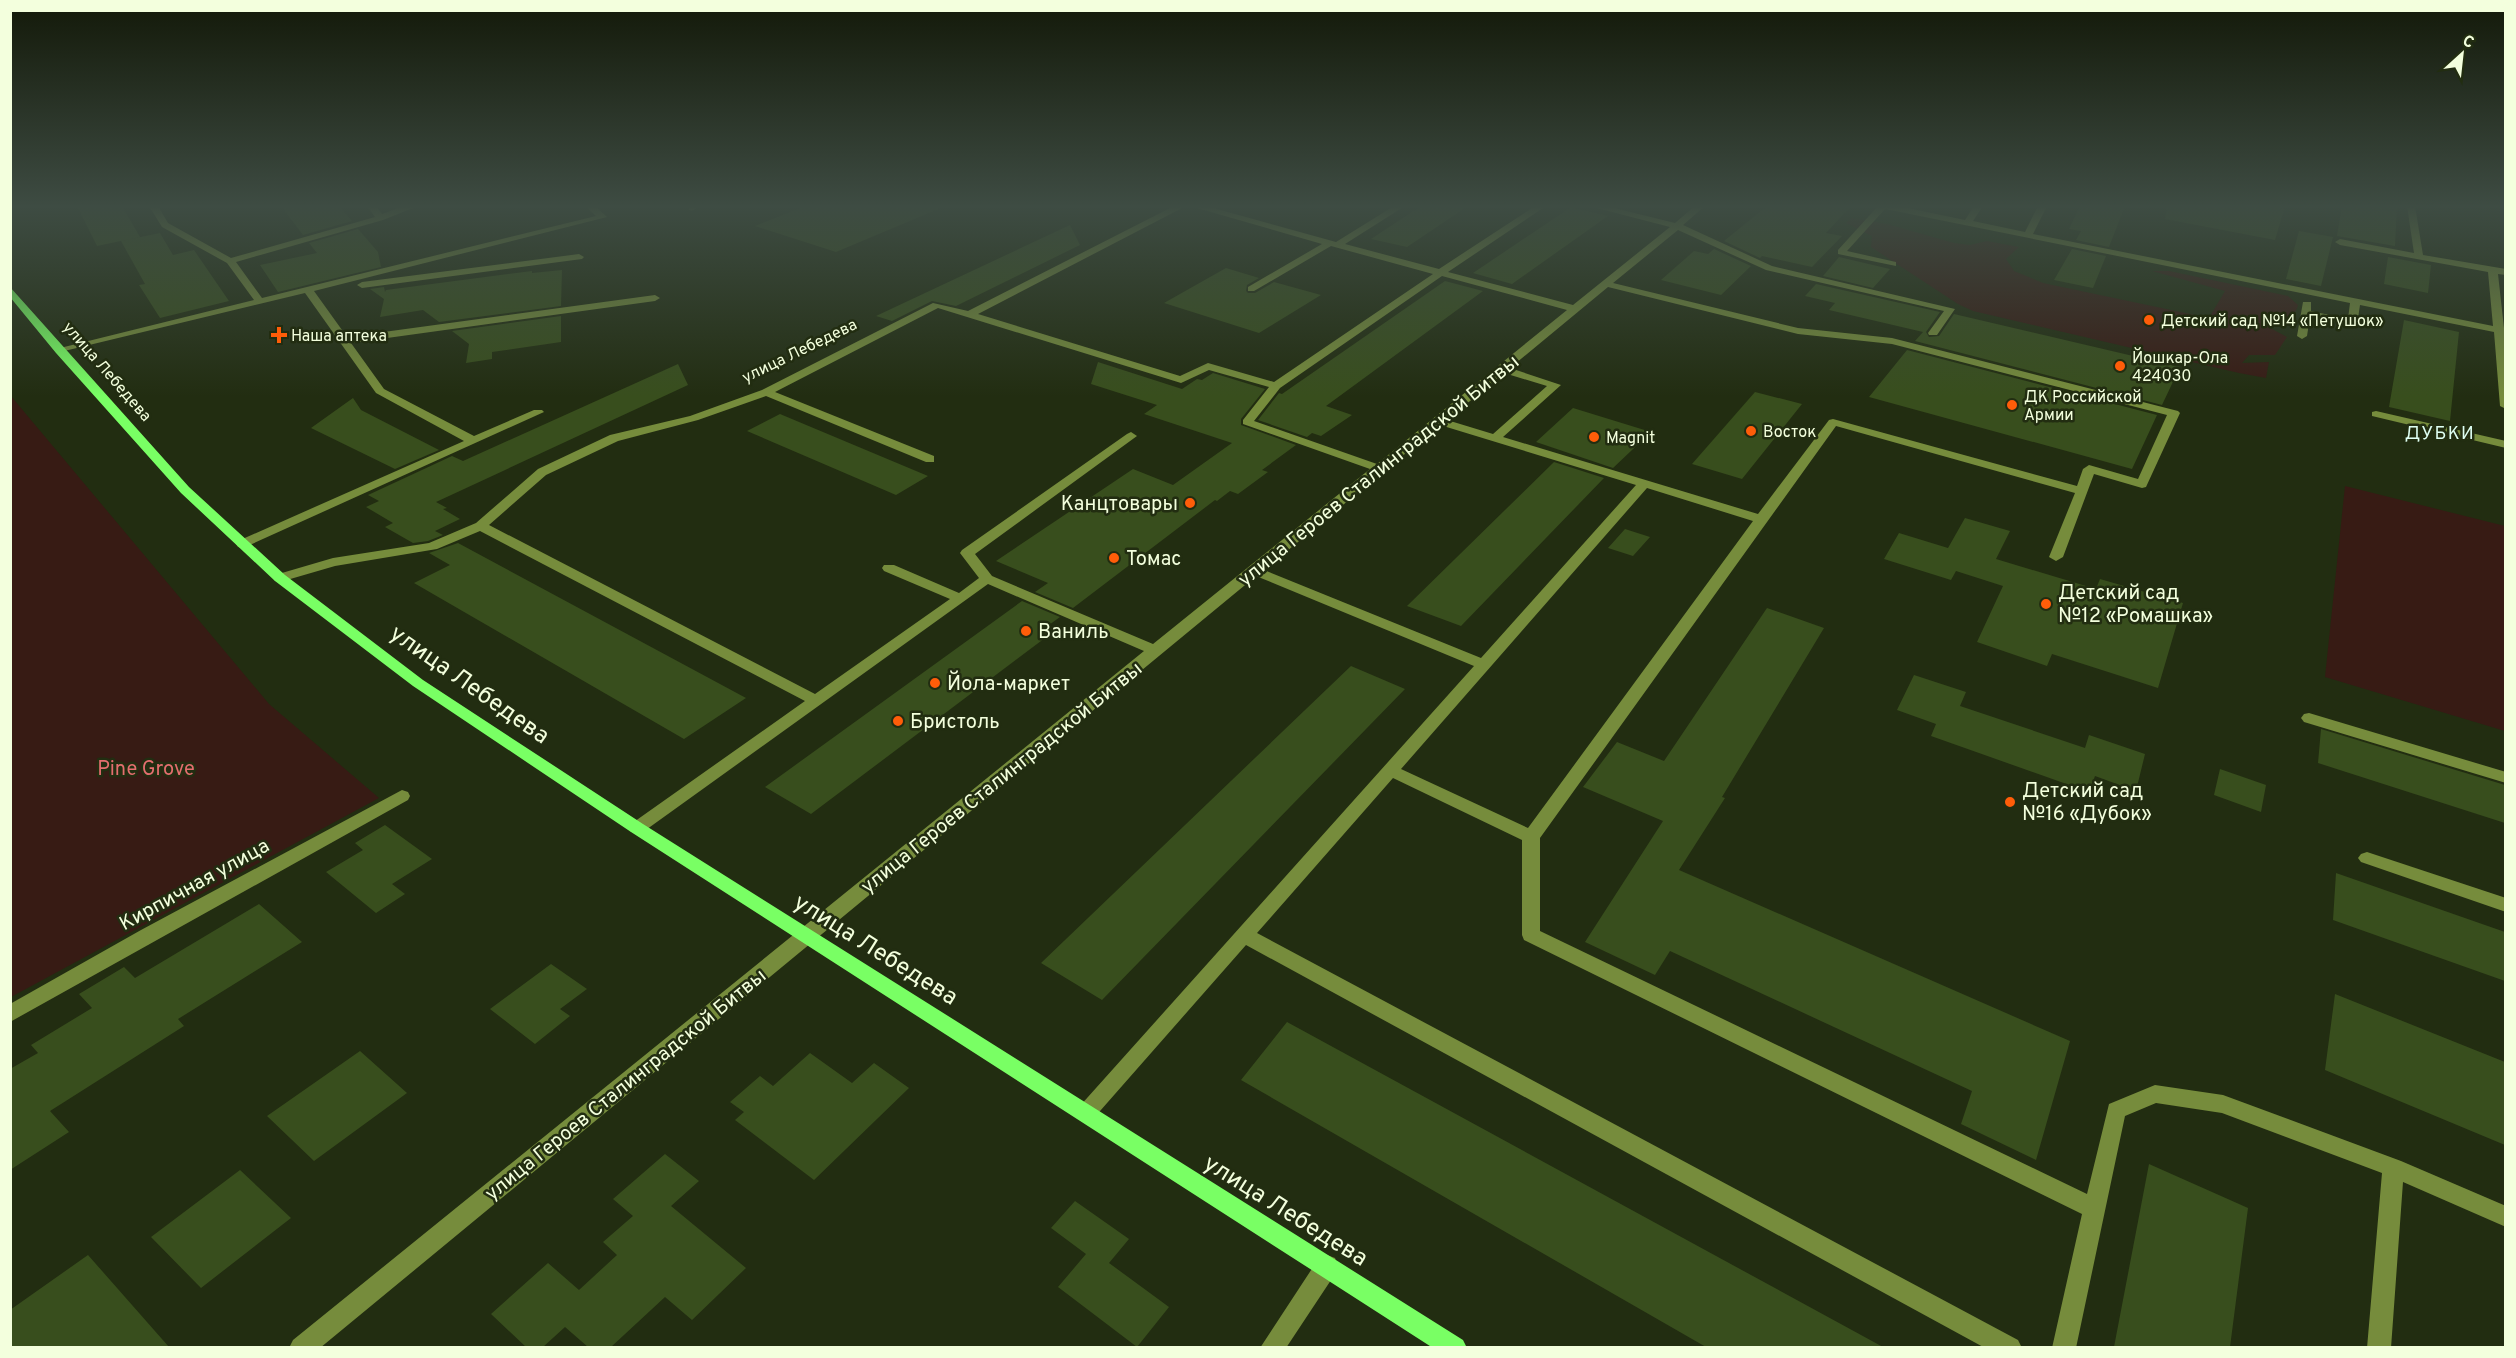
<svg xmlns="http://www.w3.org/2000/svg" width="2516" height="1358" viewBox="0 0 2516 1358" font-family="Overpass,sans-serif">
  <style>
    .green { fill: #371b14 }
    .building { fill: #384e1d }
    .lines { fill: none; stroke-linecap: round; stroke-linejoin: round }
    .minor { fill: #768c3c; fill-rule: evenodd }
    .major { fill: #79ff64; fill-rule: evenodd }
    .poi-dot { fill: #ff5d09; stroke: #222d11; stroke-width: 2 }
    .labels { text-anchor: middle; stroke-width: 5; stroke-linejoin: round; paint-order: stroke }
    .far-poi-label { font-size: 16px; fill: #f3ffdd; stroke: #222d11; text-anchor: start }
    .far-street-label { font-size: 16px; fill: #f3ffdd; stroke: #222d11 }
    .far-neighbourhood-label { font-size: 18px; letter-spacing: 1.5px; fill: #dffff3; stroke: #222d11 }
    .street-label { font-size: 20px; fill: #f3ffdd; stroke: #222d11 }
    .poi-label { font-size: 20px; fill: #f3ffdd; stroke: #222d11; text-anchor: start }
    .park-label { font-size: 20px; fill: #e46e6f; stroke: #222d11 }
    .near-street-label { font-size: 24px; fill: #f3ffdd; stroke: #222d11 }
  </style>
  <rect width="100%" height="100%" fill="#222d11"/>
  <path class="green" d="M 1851,218 L 1887,224 L 1954,243 L 1970,245 L 1987,241 L 2019,247 L 2006,259 L 2014,271 L 2043,283 L 2209,318 L 2225,291 L 2152,271 L 2169,271 L 2288,296 L 2298,305 C 2294,320 2284,322 2270,328 L 2287,337 L 2275,355 L 2249,355 L 2242,363 L 2269,362 L 2266,378 L 2239,373 L 1973,311 L 1958,304 L 1871,247 L 1872,236 L 1846,223 Z
    M 10,395 L 269,704 L 379,798 L 11,997 Z
    M 2345,486 L 2505,526 L 2505,731 L 2325,677 Z"/>
  <path class="building" d="M 77,206 L 122,206 L 140,237 L 97,246 Z
    M 281,206 L 339,206 L 352,221 L 303,235 Z
    M 805,206 L 943,206 L 943,207 L 836,252 L 755,226 Z
    M 1421,206 L 1468,206 L 1407,247 L 1371,239 Z
    M 1767,206 L 1851,206 L 1826,233 L 1842,236 L 1812,267 L 1762,256 L 1760,258 L 1724,241 Z
    M 2080,206 L 2125,206 L 2109,247 L 2076,240 L 2081,231 L 2069,229 Z
    M 2167,206 L 2285,206 L 2275,240 L 2165,219 Z
    M 2342,206 L 2397,206 L 2395,246 L 2337,236 Z
    M 1571,207 L 1608,216 L 1512,284 L 1473,273 Z
    M 1070,225 L 1080,245 L 956,306 L 932,301 L 892,321 L 876,316 Z
    M 358,229 L 378,252 L 381,267 L 278,292 L 260,265 L 317,253 L 309,243 Z
    M 2299,231 L 2333,237 L 2321,286 L 2286,279 Z
    M 160,233 L 173,255 L 194,250 L 229,301 L 160,318 L 139,285 L 145,284 L 121,241 Z
    M 1714,249 L 1751,266 L 1721,295 L 1661,280 L 1694,251 L 1708,254 Z
    M 2072,249 L 2106,256 L 2093,288 L 2054,280 Z
    M 1839,257 L 1890,269 L 1873,288 L 1823,276 Z
    M 2388,257 L 2431,265 L 2428,293 L 2384,284 Z
    M 1226,268 L 1259,278 L 1247,285 L 1246,291 L 1248,293 L 1255,293 L 1274,282 L 1321,295 L 1259,333 L 1164,303 Z
    M 562,270 L 561,306 L 439,322 L 423,310 L 380,317 L 384,299 L 370,289 L 384,287 L 385,292 L 386,290 L 532,271 L 532,273 Z
    M 1445,281 L 1483,291 L 1326,406 L 1352,415 L 1321,436 L 1312,433 L 1307,437 L 1258,420 L 1279,393 L 1282,394 Z
    M 1816,284 L 1940,312 L 1926,332 L 1929,337 L 1939,336 L 1954,314 L 2180,367 L 2162,405 L 1915,341 L 1923,332 L 1829,310 L 1835,303 L 1805,296 Z
    M 561,316 L 561,342 L 492,352 L 492,359 L 466,363 L 469,344 L 452,331 Z
    M 2404,320 L 2459,332 L 2450,421 L 2389,407 Z
    M 1907,350 L 2157,415 L 2132,469 L 1869,397 Z
    M 1098,362 L 1182,389 L 1197,379 L 1202,380 L 1213,373 L 1265,389 L 1241,419 L 1241,425 L 1296,445 L 1262,470 L 1268,472 L 1238,494 L 1230,491 L 1217,501 L 1215,500 L 1073,608 L 1035,592 L 1048,583 L 996,561 L 1133,469 L 1173,485 L 1232,443 L 1144,414 L 1157,405 L 1091,384 Z
    M 678,364 L 688,385 L 436,502 L 447,508 L 443,509 L 460,519 L 435,531 L 443,535 L 428,541 L 413,543 L 385,527 L 393,523 L 366,507 L 379,501 L 368,495 L 409,476 L 452,456 L 463,461 Z
    M 1755,392 L 1802,404 L 1742,479 L 1692,464 Z
    M 353,398 L 361,410 L 439,450 L 395,469 L 311,428 Z
    M 1573,408 L 1651,432 L 1613,468 L 1536,442 Z
    M 780,414 L 928,476 L 896,495 L 747,431 Z
    M 1554,462 L 1604,478 L 1461,626 L 1407,606 Z
    M 1965,518 L 2010,531 L 1996,559 L 2096,589 L 2100,579 L 2183,603 L 2158,688 L 2052,654 L 2047,666 L 1977,642 L 2003,586 L 1956,571 L 1951,580 L 1884,559 L 1899,533 L 1948,548 Z
    M 1625,529 L 1650,537 L 1633,556 L 1608,548 Z
    M 458,543 L 746,698 L 684,739 L 414,583 L 450,565 L 429,553 Z
    M 1022,601 L 1060,617 L 1049,625 L 1057,629 L 811,814 L 765,787 Z
    M 1767,608 L 1824,628 L 1722,797 L 1725,798 L 1679,870 L 2070,1041 L 2036,1160 L 1961,1124 L 1972,1091 L 1670,951 L 1655,975 L 1585,942 L 1663,821 L 1583,787 L 1617,742 L 1664,761 Z
    M 1351,666 L 1405,689 L 1102,1000 L 1041,963 Z
    M 1914,675 L 1966,692 L 1960,706 L 2085,748 L 2089,735 L 2145,754 L 2136,791 L 2095,776 L 2089,792 L 1931,736 L 1936,724 L 1897,710 Z
    M 2321,729 L 2505,785 L 2505,823 L 2318,763 Z
    M 2220,769 L 2266,785 L 2261,812 L 2214,795 Z
    M 385,825 L 432,859 L 392,884 L 405,894 L 376,913 L 326,872 L 363,850 L 355,843 Z
    M 2336,873 L 2505,932 L 2505,981 L 2333,920 Z
    M 259,904 L 302,942 L 178,1019 L 184,1026 L 50,1111 L 69,1132 L 10,1170 L 10,1069 L 38,1053 L 31,1045 L 92,1008 L 79,994 L 124,967 L 135,978 Z
    M 551,964 L 587,989 L 560,1009 L 570,1016 L 535,1044 L 490,1009 Z
    M 2335,994 L 2505,1062 L 2505,1145 L 2325,1070 Z
    M 1287,1022 L 1883,1347 L 1706,1347 L 1241,1080 Z
    M 360,1051 L 407,1093 L 314,1161 L 267,1116 Z
    M 810,1053 L 852,1083 L 874,1063 L 909,1088 L 814,1180 L 735,1120 L 744,1112 L 730,1102 L 760,1076 L 773,1086 Z
    M 665,1154 L 699,1181 L 671,1206 L 746,1268 L 692,1320 L 665,1297 L 611,1347 L 588,1347 L 565,1327 L 543,1347 L 526,1347 L 491,1314 L 548,1263 L 579,1290 L 617,1255 L 603,1242 L 633,1216 L 613,1199 Z
    M 2149,1164 L 2248,1208 L 2230,1347 L 2114,1347 Z
    M 240,1170 L 291,1218 L 201,1288 L 151,1237 Z
    M 1075,1201 L 1129,1239 L 1109,1263 L 1169,1307 L 1137,1347 L 1058,1287 L 1086,1254 L 1051,1228 Z
    M 88,1255 L 169,1347 L 10,1347 L 10,1310 Z"/>
  <g class="lines">
    <path class="minor" d="M 149,206 L 158,206 L 168,223 L 231,258 L 375,217 L 367,206 L 376,206 L 382,214 L 404,206 L 418,206 L 383,220 L 236,262 L 262,298 L 596,216 L 585,206 L 595,206 L 607,217 L 314,291 L 347,337 L 655,295 L 660,298 L 655,301 L 351,343 L 384,389 L 474,436 L 534,410 L 542,410 L 544,412 L 243,548 L 238,547 L 236,544 L 238,541 L 464,441 L 376,393 L 305,293 L 56,353 L 56,349 L 254,300 L 227,263 L 162,227 Z
      M 689,206 L 700,206 L 692,211 L 689,210 Z
      M 1174,206 L 1186,206 L 978,314 L 1180,376 L 1208,363 L 1274,382 L 1433,274 L 1331,246 L 1254,291 L 1248,291 L 1248,287 L 1322,244 L 1190,206 L 1206,206 L 1336,242 L 1394,206 L 1405,206 L 1345,244 L 1439,269 L 1535,206 L 1546,206 L 1448,272 L 1573,305 L 1670,227 L 1589,206 L 1606,206 L 1675,223 L 1695,206 L 1705,206 L 1683,225 L 1772,266 L 1955,309 L 1937,335 L 1929,335 L 1928,333 L 1944,311 L 1766,270 L 1678,230 L 1613,283 L 1798,328 L 1892,338 L 2178,411 L 2180,413 L 2146,487 L 2142,488 L 2094,474 L 2063,557 L 2056,561 L 2049,557 L 2075,493 L 1836,426 L 1540,838 L 1540,931 L 2087,1194 L 2109,1104 L 2155,1085 L 2223,1095 L 2401,1161 L 2506,1206 L 2506,1227 L 2403,1182 L 2391,1348 L 2367,1348 L 2382,1173 L 2222,1113 L 2156,1103 L 2125,1116 L 2076,1348 L 2052,1348 L 2082,1214 L 1524,940 L 1522,935 L 1522,840 L 1393,778 L 1257,933 L 2018,1340 L 2022,1348 L 1985,1348 L 1246,945 L 1093,1119 L 1086,1122 L 1079,1119 L 1076,1113 L 1079,1107 L 1474,666 L 1256,576 L 320,1348 L 289,1348 L 293,1340 L 1144,651 L 988,584 L 643,832 L 631,832 L 629,828 L 631,824 L 805,701 L 480,531 L 437,549 L 335,566 L 280,582 L 275,581 L 273,578 L 275,575 L 333,558 L 429,543 L 476,523 L 538,469 L 610,435 L 690,416 L 762,390 L 933,303 L 968,311 ZM 1442,276 L 1567,310 L 1377,464 L 1254,421 L 1280,388 ZM 1608,287 L 1798,334 L 1892,344 L 2167,415 L 2138,479 L 2089,465 L 2083,469 L 2077,486 L 1833,419 L 1829,420 L 1758,514 L 1503,437 L 1561,385 L 1510,368 ZM 938,308 L 1181,383 L 1209,370 L 1269,387 L 1243,420 L 1243,424 L 1370,469 L 1153,644 L 992,576 L 975,554 L 1137,436 L 1131,432 L 1127,434 L 962,550 L 960,553 L 979,578 L 959,593 L 894,565 L 884,565 L 882,568 L 884,571 L 950,599 L 815,694 L 489,525 L 546,475 L 618,441 L 698,420 L 766,396 L 926,462 L 934,462 L 934,456 L 775,392 ZM 1504,373 L 1547,386 L 1493,434 L 1447,420 ZM 1440,425 L 1636,485 L 1481,658 L 1264,570 ZM 1647,488 L 1753,521 L 1528,828 L 1401,769 Z
      M 1878,206 L 1898,206 L 1965,220 L 1974,206 L 1983,206 L 1973,221 L 2025,232 L 2038,206 L 2047,206 L 2033,234 L 2493,326 L 2488,272 L 2340,245 L 2335,242 L 2340,239 L 2414,253 L 2407,206 L 2415,206 L 2423,255 L 2506,269 L 2506,275 L 2498,274 L 2506,346 L 2506,409 L 2500,406 L 2494,332 L 2360,305 L 2357,325 L 2310,317 L 2307,336 L 2302,339 L 2297,336 L 2303,302 L 2311,302 L 2311,311 L 2348,319 L 2350,303 L 1885,209 L 1847,251 L 1896,262 L 1896,266 L 1838,254 L 1838,250 Z
      M 2500,206 L 2506,206 L 2506,211 Z
      M 579,254 L 584,257 L 582,259 L 362,288 L 357,285 L 362,282 Z
      M 2376,411 L 2506,441 L 2506,448 L 2372,416 L 2372,412 Z
      M 2309,713 L 2506,772 L 2506,783 L 2304,722 L 2301,718 L 2304,714 Z
      M 402,790 L 408,792 L 410,796 L 408,800 L 10,1022 L 10,1004 L 141,930 Z
      M 2367,852 L 2506,898 L 2506,912 L 2361,862 L 2358,858 L 2361,854 Z
      M 1327,1255 L 1335,1258 L 1338,1266 L 1335,1274 L 1286,1348 L 1260,1348 L 1319,1258 Z"/>
    <path class="major" d="M 10,287 L 189,487 L 285,575 L 423,680 L 643,824 L 1463,1340 L 1467,1348 L 1433,1348 L 631,832 L 413,686 L 275,581 L 181,493 L 56,353 L 10,297 Z"/>
  </g>
  <linearGradient id="sky" x2="0" y2="1"><stop stop-color="#131909"/><stop offset="0.52" stop-color="#3e4c43"/><stop offset="1" stop-color="#3e4c43" stop-opacity="0"/></linearGradient>
  <rect width="2516" height="397" fill="url(#sky)"/>
  <g class="poi-dot">
    <circle cx="2149" cy="320" r="6"/>
    <path d="M276 326h6v6h6v6h-6v6h-6v-6h-6v-6h6z"/>
    <circle cx="2120" cy="366" r="6"/>
    <circle cx="2012" cy="405" r="6"/>
    <circle cx="1751" cy="431" r="6"/>
    <circle cx="1594" cy="437" r="6"/>
    <circle cx="1190" cy="503" r="6"/>
    <circle cx="1114" cy="558" r="6"/>
    <circle cx="2046" cy="604" r="6"/>
    <circle cx="1026" cy="631" r="6"/>
    <circle cx="935" cy="683" r="6"/>
    <circle cx="898" cy="721" r="6"/>
    <circle cx="2010" cy="802" r="6"/>
  </g>
  <g class="labels">
    <g class="far-poi-label">
      <text x="2161" y="326">Детский сад №14 «Петушок»</text>
      <text x="291" y="341">Наша аптека</text>
      <text x="2132" y="363">Йошкар-Ола<tspan x="2132" dy="18">424030</tspan></text>
      <text x="2024" y="402">ДК Российской<tspan x="2024" dy="18">Армии</tspan></text>
      <text x="1763" y="437">Восток</text>
      <text x="1606" y="443">Magnit</text>
    </g>
    <g class="far-street-label">
      <text transform="translate(799 350) rotate(-26)" y="6">улица Лебедева</text>
      <text transform="translate(108 371) rotate(49)" y="6">улица Лебедева</text>
    </g>
    <g class="far-neighbourhood-label">
      <text x="2440" y="439">ДУБКИ</text>
    </g>
    <g class="street-label">
      <text transform="translate(1378 470) rotate(-39)" y="7">улица Героев Сталинградской Битвы</text>
      <text transform="translate(1001 777) rotate(-39)" y="7">улица Героев Сталинградской Битвы</text>
      <text transform="translate(194 884) rotate(-29)" y="7">Кирпичная улица</text>
      <text transform="translate(625 1084) rotate(-39)" y="7">улица Героев Сталинградской Битвы</text>
    </g>
    <g class="poi-label">
      <text x="1178" y="510" text-anchor="end">Канцтовары</text>
      <text x="1126" y="565">Томас</text>
      <text x="2058" y="599">Детский сад<tspan x="2058" dy="23">№12 «Ромашка»</tspan></text>
      <text x="1038" y="638">Ваниль</text>
      <text x="947" y="690">Йола-маркет</text>
      <text x="910" y="728">Бристоль</text>
      <text x="2022" y="797">Детский сад<tspan x="2022" dy="23">№16 «Дубок»</tspan></text>
    </g>
    <g class="park-label">
      <text x="146" y="775">Pine Grove</text>
    </g>
    <g class="near-street-label">
      <text transform="translate(470 684) rotate(35)" y="8">улица Лебедева</text>
      <text transform="translate(876 949) rotate(32)" y="8">улица Лебедева</text>
      <text transform="translate(1286 1210) rotate(32)" y="8">улица Лебедева</text>
    </g>
  </g>
  <rect width="2516" height="1358" fill="none" stroke="#f3ffdd" stroke-width="24"/>
  <g transform="translate(2462 54) rotate(27)" stroke="#222d11" stroke-width="4.5" paint-order="stroke">
  <path d="M0-4.5L10 22L0 15L-10 22Z" fill="#f3ffdd"/>
  <text y="-9" font-size="16" font-weight="bold" text-anchor="middle" fill="#f3ffdd">С</text>
  </g>
</svg>
